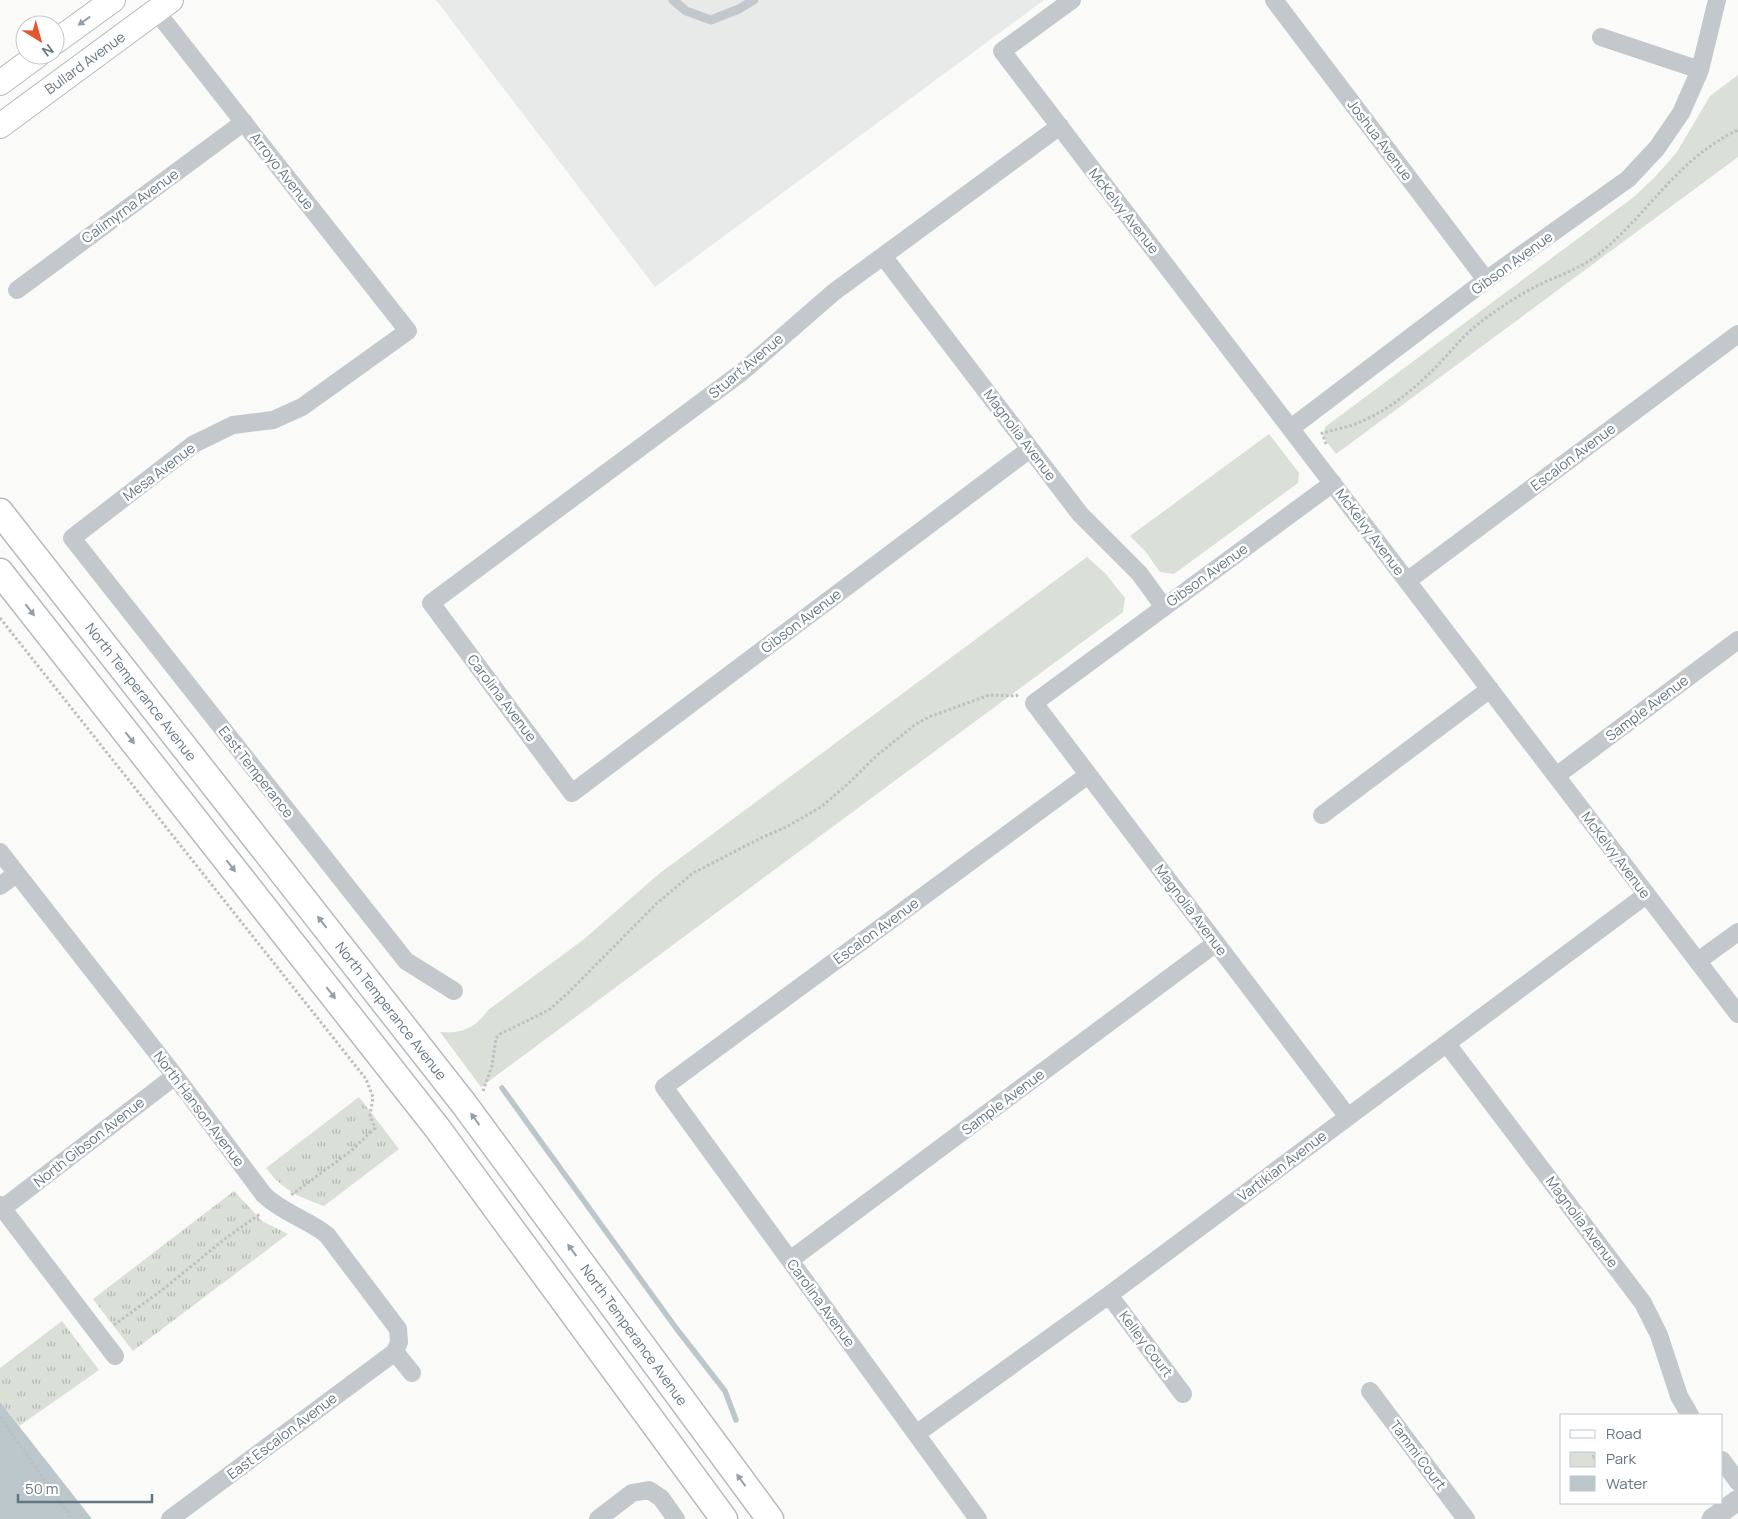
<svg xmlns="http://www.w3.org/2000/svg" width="1738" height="1519" viewBox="0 0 1738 1519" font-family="Manrope,sans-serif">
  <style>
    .built { fill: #e8e9e9 }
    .green { fill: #dadfd7 }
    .park { fill: url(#park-tufts) }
    .water { fill: #bbc7cb }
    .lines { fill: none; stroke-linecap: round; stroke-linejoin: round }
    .stream { stroke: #bbc7cb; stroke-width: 5.5 }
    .secondary-casing { stroke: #b3babf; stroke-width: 26 }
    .primary-casing { stroke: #b5babe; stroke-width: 29 }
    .path { stroke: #bbbfc2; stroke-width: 3; stroke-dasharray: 2.5 2.5; stroke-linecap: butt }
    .service { stroke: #c3c8cc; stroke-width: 9 }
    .minor { stroke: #c3c8cc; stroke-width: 18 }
    .tertiary { stroke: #c3c8cc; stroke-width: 21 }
    .secondary { stroke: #fff; stroke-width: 24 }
    .primary { stroke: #fff; stroke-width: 26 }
    .oneway { fill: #939fa8 }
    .labels { text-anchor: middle; stroke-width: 5; stroke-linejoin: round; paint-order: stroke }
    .street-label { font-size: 14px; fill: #657683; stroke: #fff }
  </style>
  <defs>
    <pattern id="park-tufts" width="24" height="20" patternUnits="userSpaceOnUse" patternTransform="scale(1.25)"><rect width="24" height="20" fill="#dadfd7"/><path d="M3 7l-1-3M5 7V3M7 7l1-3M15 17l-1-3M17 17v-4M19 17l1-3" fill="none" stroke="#b4b9b4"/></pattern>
  </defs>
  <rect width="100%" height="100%" fill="#fafaf8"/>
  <path class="built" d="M 436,0 L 1044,0 L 655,287 Z"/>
  <path class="green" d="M 1738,75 L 1738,157 L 1336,454 L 1323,437 L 1325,427 L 1635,196 L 1655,177 L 1677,152 L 1710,96 Z
    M 1269,434 L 1299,473 L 1298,483 L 1174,574 L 1160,572 L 1145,551 L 1130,536 Z
    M 1087,557 L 1106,574 L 1125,598 L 1123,612 L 481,1087 L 440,1032 C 461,1034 476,1028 488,1010 L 583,940 L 660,873 Z"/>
  <path class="park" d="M 359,1097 L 399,1149 L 324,1206 C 297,1196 284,1191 266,1168 Z
    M 234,1191 L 262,1221 L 288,1234 L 133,1351 L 93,1299 Z
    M 62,1321 L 99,1370 L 19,1426 L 0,1402 L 0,1368 Z"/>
  <path class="water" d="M 0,1402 L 92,1519 L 0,1519 Z"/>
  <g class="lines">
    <path class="stream" d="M 502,1088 L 676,1328 L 725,1391 L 736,1420"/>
    <defs>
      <path id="secondary" d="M 55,42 L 113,0
        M 0,83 L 38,55
        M 0,126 L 171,0"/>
      <path id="primary" d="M 0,512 L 464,1104 L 770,1519
        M 0,572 L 438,1129 L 724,1519"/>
    </defs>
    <use href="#secondary" class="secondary-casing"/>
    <use href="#primary" class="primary-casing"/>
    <path class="path" d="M 1326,444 L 1322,433 C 1333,430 1344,428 1355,424 C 1387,412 1413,390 1437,366 C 1453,349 1467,331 1486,318 C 1505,304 1525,291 1547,281 C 1566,273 1584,266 1600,253 C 1650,212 1678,158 1738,130
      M 0,618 L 366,1079 L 373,1097 L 370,1116 L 375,1128 L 351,1151 L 291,1195
      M 483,1091 L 492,1066 L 496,1038 L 500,1034 L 549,1010 L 569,992 L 656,904 L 693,873 L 759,839 L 788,826 L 821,807 L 850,782 L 876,756 L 916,724 L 929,717 L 989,695 L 1016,696 L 1019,694
      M 114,1325 L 162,1290 L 226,1238 L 260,1214
      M 0,1417 L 72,1519"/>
    <path class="service" d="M 673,0 L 686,11 L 711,20 L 739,9 L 754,0"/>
    <path class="minor" d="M 1072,0 L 1002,51 L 1738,1014
      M 1274,0 L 1486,280
      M 156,11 L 408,331 L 302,407 L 273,420 L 233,425 L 194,444 L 72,538 L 406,961 L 454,991
      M 1601,37 L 1700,70
      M 883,256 L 1080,514 L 1139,573 L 1164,607
      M 17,290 L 244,122
      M 1291,428 L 1486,280 L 1628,179 L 1657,148 L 1681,113 L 1700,70 L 1717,0
      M 1030,449 L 572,793 L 431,603 L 742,372 L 834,292 L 1060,126
      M 1333,483 L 1034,703 L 1348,1117
      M 1407,581 L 1738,334
      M 1556,776 L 1738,640
      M 1322,815 L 1490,689
      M 0,852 L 175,1076 L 264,1195 C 283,1213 307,1219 327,1235 L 398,1329 L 399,1342 L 395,1352
      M 0,886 L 16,874
      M 1698,961 L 1738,932
      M 1447,1044 L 1643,1303 L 1659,1335 L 1679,1396 L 1690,1415
      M 0,1205 L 115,1356
      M 3,1208 L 175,1076
      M 790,1260 L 1216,943
      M 1109,1295 L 1183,1394
      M 395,1352 L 412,1373
      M 1370,1391 L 1466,1519
      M 916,1434 L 1109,1295 L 1646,895
      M 1722,1460 L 1738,1482
      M 170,1519 L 395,1352
      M 598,1519 L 632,1493 L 649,1490 L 661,1498 L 676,1519
      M 978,1519 L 664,1087 L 1088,775"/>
    <path class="tertiary" d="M 1712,1519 L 1738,1500"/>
    <use href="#secondary" class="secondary"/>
    <use href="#primary" class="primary"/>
  </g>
  <defs><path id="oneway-solid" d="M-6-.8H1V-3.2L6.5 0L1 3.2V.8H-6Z" transform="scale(1.25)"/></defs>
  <g class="oneway">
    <use href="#oneway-solid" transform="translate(84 21) rotate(144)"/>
    <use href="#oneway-solid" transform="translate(30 610) rotate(52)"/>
    <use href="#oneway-solid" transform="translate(130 738) rotate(52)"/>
    <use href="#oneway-solid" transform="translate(231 866) rotate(52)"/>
    <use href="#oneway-solid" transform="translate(322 922) rotate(-128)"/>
    <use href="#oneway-solid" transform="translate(331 993) rotate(52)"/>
    <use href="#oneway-solid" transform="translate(475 1119) rotate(-126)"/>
    <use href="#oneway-solid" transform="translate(572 1250) rotate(-126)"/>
    <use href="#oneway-solid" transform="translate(741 1480) rotate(-126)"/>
  </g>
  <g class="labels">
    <g class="street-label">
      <text transform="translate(85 63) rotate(-36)" y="5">Bullard Avenue</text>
      <text transform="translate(1380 140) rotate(53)" y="5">Joshua Avenue</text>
      <text transform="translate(282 171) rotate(52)" y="5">Arroyo Avenue</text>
      <text transform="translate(130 206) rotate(-36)" y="5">Calimyrna Avenue</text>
      <text transform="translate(1124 211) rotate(52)" y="5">McKelvy Avenue</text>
      <text transform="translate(1512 263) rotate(-36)" y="5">Gibson Avenue</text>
      <text transform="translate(746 366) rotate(-40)" y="5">Stuart Avenue</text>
      <text transform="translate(1020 435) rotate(53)" y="5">Magnolia Avenue</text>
      <text transform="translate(1573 457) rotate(-37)" y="5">Escalon Avenue</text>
      <text transform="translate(159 472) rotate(-37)" y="5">Mesa Avenue</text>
      <text transform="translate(1370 532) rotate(53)" y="5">McKelvy Avenue</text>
      <text transform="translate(1207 575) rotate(-36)" y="5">Gibson Avenue</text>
      <text transform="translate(801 621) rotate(-37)" y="5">Gibson Avenue</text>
      <text transform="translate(141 692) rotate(52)" y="5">North Temperance Avenue</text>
      <text transform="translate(502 698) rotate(53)" y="5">Carolina Avenue</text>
      <text transform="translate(1647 708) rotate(-37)" y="5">Sample Avenue</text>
      <text transform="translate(256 772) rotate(52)" y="5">East Temperance</text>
      <text transform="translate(1616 855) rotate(53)" y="5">McKelvy Avenue</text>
      <text transform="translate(1191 910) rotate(53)" y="5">Magnolia Avenue</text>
      <text transform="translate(876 931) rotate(-36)" y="5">Escalon Avenue</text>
      <text transform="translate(391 1011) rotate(52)" y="5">North Temperance Avenue</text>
      <text transform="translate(1003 1102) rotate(-37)" y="5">Sample Avenue</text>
      <text transform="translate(199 1109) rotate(53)" y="5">North Hanson Avenue</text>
      <text transform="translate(89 1142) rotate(-38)" y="5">North Gibson Avenue</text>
      <text transform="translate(1282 1166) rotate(-37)" y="5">Vartikian Avenue</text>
      <text transform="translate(1582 1222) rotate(53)" y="5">Magnolia Avenue</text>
      <text transform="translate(821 1303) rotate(54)" y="5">Carolina Avenue</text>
      <text transform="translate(634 1335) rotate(54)" y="5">North Temperance Avenue</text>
      <text transform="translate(1146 1344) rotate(53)" y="5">Kelley Court</text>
      <text transform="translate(282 1436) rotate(-37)" y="5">East Escalon Avenue</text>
      <text transform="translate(1418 1455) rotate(53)" y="5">Tammi Court</text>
    </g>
  </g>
  <rect x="1560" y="1414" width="162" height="90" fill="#ffffff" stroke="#c1c8cd"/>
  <rect x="1570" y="1430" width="25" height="8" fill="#ffffff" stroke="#c1c8cd"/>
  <text x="1606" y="1439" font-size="15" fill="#657683">Road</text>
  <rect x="1570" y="1452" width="25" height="15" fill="url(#park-tufts)" stroke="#c1c8cd"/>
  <text x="1606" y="1464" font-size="15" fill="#657683">Park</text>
  <rect x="1570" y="1476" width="25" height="15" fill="#bbc7cb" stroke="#c1c8cd"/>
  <text x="1606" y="1489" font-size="15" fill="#657683">Water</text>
  <g transform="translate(40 40) rotate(143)"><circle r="24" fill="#ffffff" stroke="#c1c8cd"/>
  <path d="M0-4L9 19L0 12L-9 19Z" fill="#e4572e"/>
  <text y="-8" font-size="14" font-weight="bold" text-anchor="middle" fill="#657683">N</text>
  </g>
  <path d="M18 1494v8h134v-8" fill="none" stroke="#657683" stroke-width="2.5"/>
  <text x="25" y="1494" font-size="15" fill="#657683" stroke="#ffffff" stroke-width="4" paint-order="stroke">50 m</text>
</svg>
